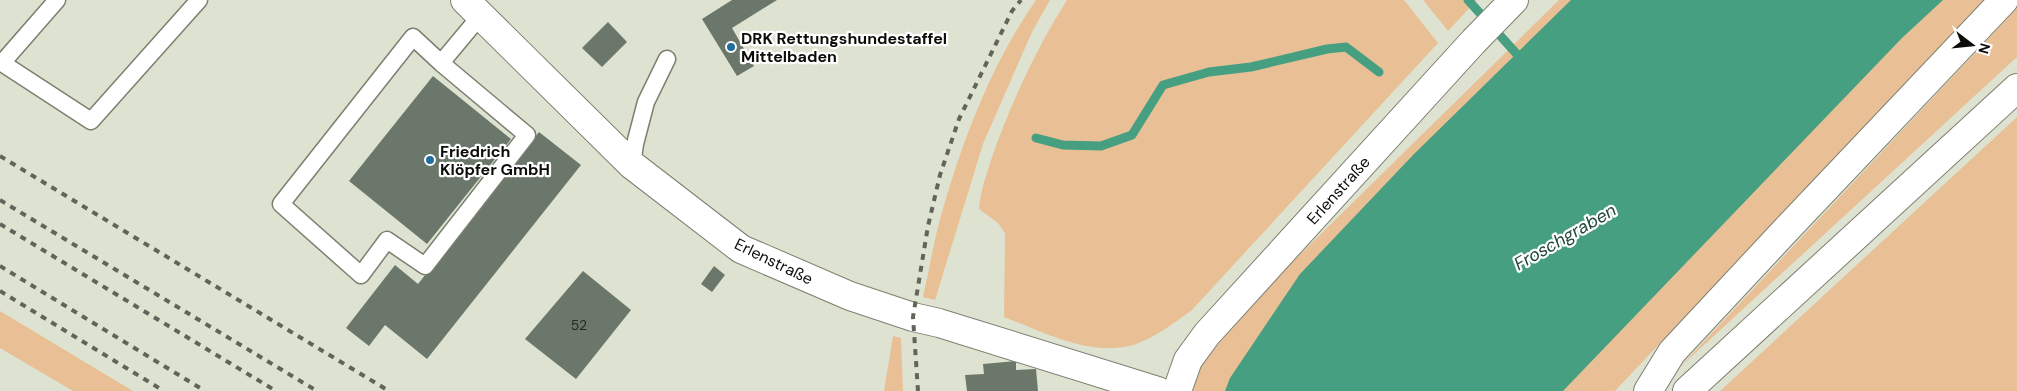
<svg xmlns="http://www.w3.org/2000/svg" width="2017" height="391" viewBox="0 0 2017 391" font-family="'DM Sans',sans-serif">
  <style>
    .green { fill: #e9c096 }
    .water { fill: #479f81 }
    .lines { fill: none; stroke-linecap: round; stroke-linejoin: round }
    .stream { stroke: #479f81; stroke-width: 9 }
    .building { fill: #6b776a }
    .service-casing { stroke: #7b7f6f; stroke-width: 19 }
    .minor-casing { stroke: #7b7f6f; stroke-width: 30 }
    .secondary-casing { stroke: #7b7f6f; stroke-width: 30 }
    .primary-casing { stroke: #7b7f6f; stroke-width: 30 }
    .service { stroke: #fff; stroke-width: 16 }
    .minor { stroke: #fff; stroke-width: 28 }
    .secondary { stroke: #fff; stroke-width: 28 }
    .primary { stroke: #fff; stroke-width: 28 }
    .rail { stroke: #62645a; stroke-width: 4; stroke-dasharray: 6 6; stroke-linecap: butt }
    .poi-dot { fill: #226da0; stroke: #fff; stroke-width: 2 }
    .labels { text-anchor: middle; stroke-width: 4.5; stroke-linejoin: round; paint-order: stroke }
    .number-label { font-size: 14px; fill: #242820 }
    .poi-label { font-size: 16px; font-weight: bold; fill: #0c0d08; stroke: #fff; text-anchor: start }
    .street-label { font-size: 16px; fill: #0c0d08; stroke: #fff }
    .water-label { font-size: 18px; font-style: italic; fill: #204739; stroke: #fff }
  </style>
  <rect width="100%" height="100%" fill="#dee3d1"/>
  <path class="green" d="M 1036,0 L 1050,0 L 1032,32 L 983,144 L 935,300 L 923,297 C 929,271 933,245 940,219 C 962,142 990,66 1036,0 Z
    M 1067,0 L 1404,0 L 1438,43 L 1192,310 C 1174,323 1151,341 1129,346 C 1086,355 1044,332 1004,317 L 1005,233 L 998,223 L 979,209 C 980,192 986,177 991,160 C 1010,105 1036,49 1067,0 Z
    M 1423,0 L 1477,0 L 1448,31 Z
    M 1559,0 L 1984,0 L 1615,391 L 1193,391 L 1203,361 L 1280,274 Z
    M 2017,8 L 2017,57 L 1678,369 Z
    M 2017,117 L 2017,391 L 1720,391 Z
    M 0,311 L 133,391 L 73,391 L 0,348 Z
    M 893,336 L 901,338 L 903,391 L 884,391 Z"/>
  <path class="water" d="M 1571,0 L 1943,0 L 1902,38 L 1563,391 L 1225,391 L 1230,378 L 1300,274 L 1414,154 Z"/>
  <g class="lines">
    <path class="stream" d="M 1468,0 L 1523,61
      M 1036,138 L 1063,145 L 1101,146 L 1132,135 L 1163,85 L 1209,72 L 1251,67 L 1327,49 L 1346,47 L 1379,72"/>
  </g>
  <path class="building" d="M 732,0 L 777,0 L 732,28 L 754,66 L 737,76 L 702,19 Z
    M 608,22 L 627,42 L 602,67 L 582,48 Z
    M 433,76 L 511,139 L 427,244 L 349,181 Z
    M 539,132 L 581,165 L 427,359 L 385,325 L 369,346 L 346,328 L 395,265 L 418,284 Z
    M 714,266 L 725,275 L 712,292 L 701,284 Z
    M 583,271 L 631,310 L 576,379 L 525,339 Z
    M 1016,361 L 1016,370 L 1036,369 L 1038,391 L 967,391 L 965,375 L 984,374 L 983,364 Z"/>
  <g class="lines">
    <defs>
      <path id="service" d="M 0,62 L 2,63 L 57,0
        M 2,63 L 91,121 L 199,0
        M 441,63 L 527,135 L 425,266 L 387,240 L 361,275 L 281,204 L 413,37 L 441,63 L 481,15
        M 632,165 L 635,144 L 646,102 L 667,59"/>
      <path id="minor" d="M 465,0 L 632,165 L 741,249 L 850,296 L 913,317 L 939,323 L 1158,391
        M 1177,391 L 1188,360 L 1207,334 L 1474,41 L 1514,0"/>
      <path id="secondary" d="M 1687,391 L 2017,88"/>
      <path id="primary" d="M 1648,391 L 1672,352 L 1784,232 L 2004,0"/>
    </defs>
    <use href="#service" class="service-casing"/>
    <use href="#minor" class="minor-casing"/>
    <use href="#secondary" class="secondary-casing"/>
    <use href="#primary" class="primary-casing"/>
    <use href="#service" class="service"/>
    <use href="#minor" class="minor"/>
    <use href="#secondary" class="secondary"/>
    <use href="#primary" class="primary"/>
    <path class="rail" d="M 0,156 L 389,391
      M 0,200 L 317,391
      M 0,224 L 276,391
      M 0,266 L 205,391
      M 0,291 L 164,391
      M 918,391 L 913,317 L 928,226 L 940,175 L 959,119 L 1012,11 L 1021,0"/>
  </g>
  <g class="poi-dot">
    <circle cx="731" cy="47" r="5"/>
    <circle cx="430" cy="160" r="5"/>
  </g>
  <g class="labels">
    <g class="number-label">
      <text x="579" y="330">52</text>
    </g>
    <g class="poi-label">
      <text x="741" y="44">DRK Rettungshundestaffel<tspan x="741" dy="18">Mittelbaden</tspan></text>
      <text x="440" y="157">Friedrich<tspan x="440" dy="18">Klöpfer GmbH</tspan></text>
    </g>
    <g class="street-label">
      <text transform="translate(1338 190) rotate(-48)" y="6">Erlenstraße</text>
      <text transform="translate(774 261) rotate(26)" y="6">Erlenstraße</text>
    </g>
    <g class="water-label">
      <text transform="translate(1565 237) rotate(-30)" y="6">Froschgraben</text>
    </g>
  </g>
  <g transform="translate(1972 45) rotate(106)" stroke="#ffffff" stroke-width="4" paint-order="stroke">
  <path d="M0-4L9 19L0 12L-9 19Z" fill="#0c0d08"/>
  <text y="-8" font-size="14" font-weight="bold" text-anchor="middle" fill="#0c0d08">N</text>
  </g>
</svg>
